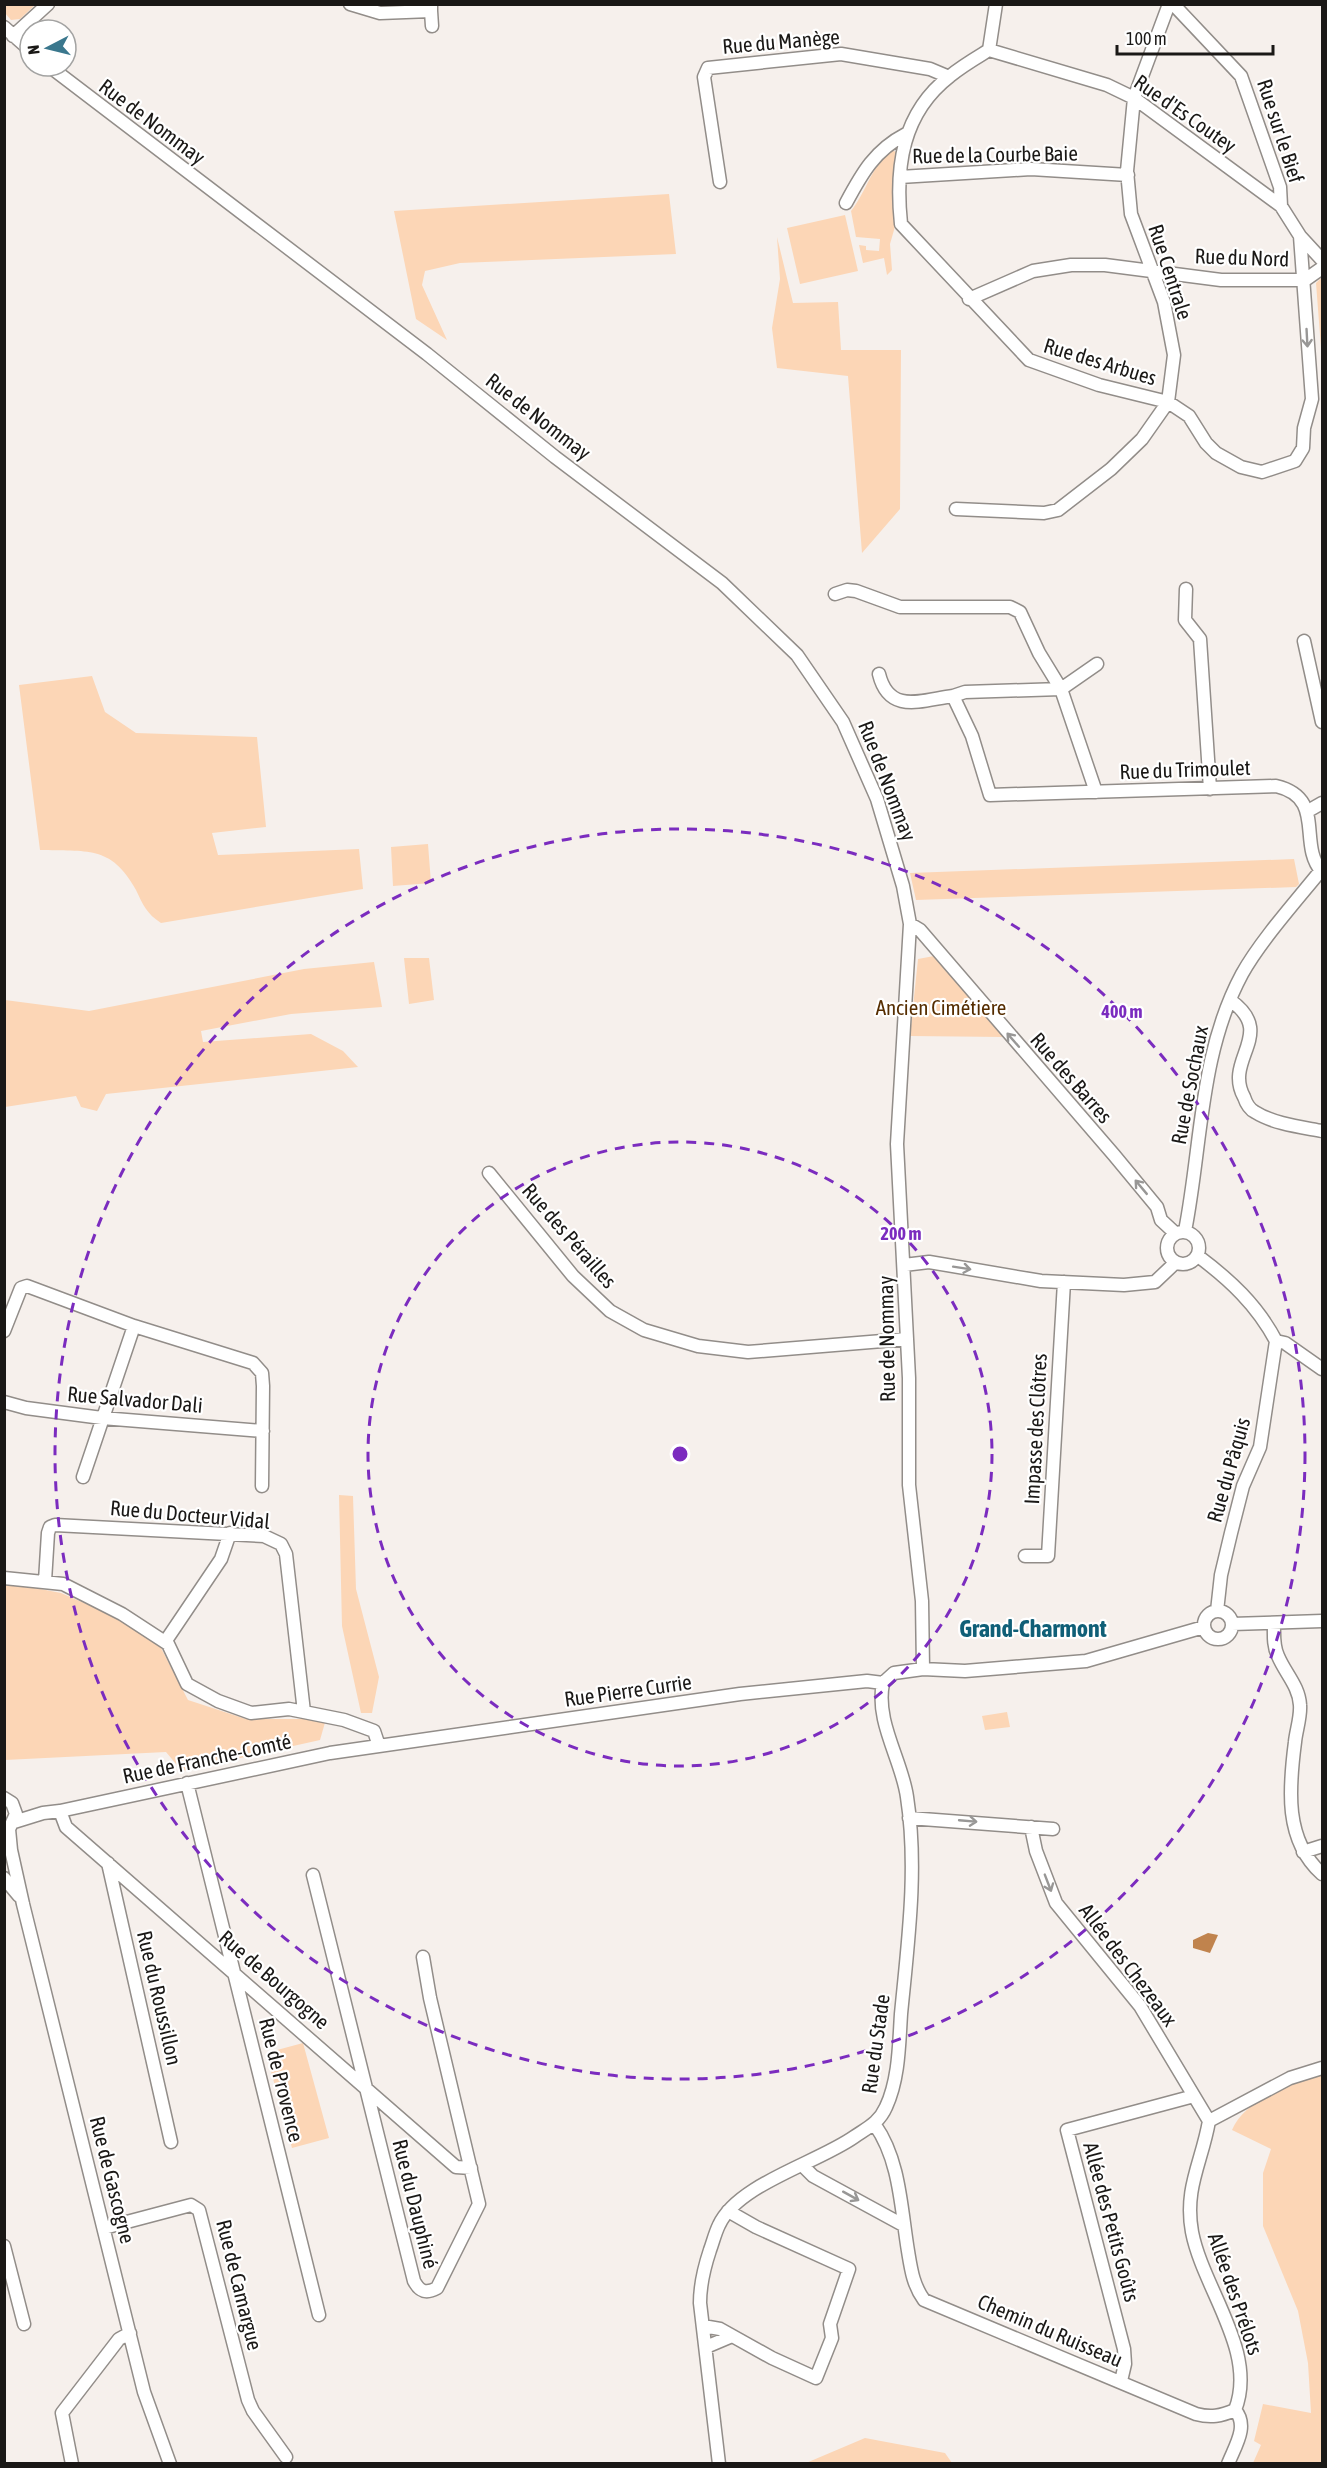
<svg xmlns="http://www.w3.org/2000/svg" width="1327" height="2468" viewBox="0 0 1327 2468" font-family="'Asap Condensed',sans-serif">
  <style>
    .green { fill: #fcd6b6 }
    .water { fill: #c0834d }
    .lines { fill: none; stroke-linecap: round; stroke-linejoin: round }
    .minor-casing { stroke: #928d89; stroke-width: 15 }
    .minor { stroke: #fff; stroke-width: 12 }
    .oneway { stroke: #989796 }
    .ring { fill: none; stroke: #7b2cbf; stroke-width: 3; stroke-dasharray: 10 8 }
    .labels { text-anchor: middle; stroke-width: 4.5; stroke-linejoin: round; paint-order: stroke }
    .street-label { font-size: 21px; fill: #1a1816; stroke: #fff }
    .park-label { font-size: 21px; fill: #562d00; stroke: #fff }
    .quarter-label { font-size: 24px; font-weight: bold; fill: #105f77; stroke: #fff }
    .centre { fill: #7b2cbf; stroke: #fff; stroke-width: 3 }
    .ring-label { font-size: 18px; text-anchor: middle; font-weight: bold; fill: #7b2cbf; stroke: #fff; stroke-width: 4.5; stroke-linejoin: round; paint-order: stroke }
  </style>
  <rect width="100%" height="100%" fill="#f6f0ec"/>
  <path class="green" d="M 4,5 L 5,4 L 35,5 L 20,19 L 11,20 L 5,13 Z
    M 892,150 L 898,153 L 896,223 L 890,244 L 892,270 L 887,275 L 884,258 L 863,263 L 859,245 L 866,246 L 866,250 L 879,251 L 880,239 L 856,237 L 851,211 C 867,191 871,166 892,150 Z
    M 669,194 L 676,254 L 460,263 L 425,271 L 422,285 L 447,340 L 416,319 L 394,211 Z
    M 845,215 L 858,271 L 800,284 L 787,228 Z
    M 777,237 L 793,303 L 838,302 L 841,350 L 901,350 L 900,509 L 862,553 L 848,376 L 777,368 L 772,328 L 780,279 Z
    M 1322,277 L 1322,361 L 1316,283 Z
    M 92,676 L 105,712 L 136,733 L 257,737 L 266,827 L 212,833 L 218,855 L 359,849 L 363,889 L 161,923 C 147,914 143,905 136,890 C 111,844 86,852 40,850 L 19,685 Z
    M 428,844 L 431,883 L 393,886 L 391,847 Z
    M 1294,859 L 1299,884 L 1296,887 L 916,900 L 910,873 Z
    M 934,956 L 1004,1037 L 910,1036 L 918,959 Z
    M 404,958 L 429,958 L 434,1000 L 409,1004 Z
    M 374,962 L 382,1007 L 291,1014 L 201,1031 L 203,1042 L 311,1034 L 343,1051 L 358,1067 L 106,1094 L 97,1111 L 81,1107 L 76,1096 L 5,1107 L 5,1000 L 89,1011 L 304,969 Z
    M 339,1495 L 353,1496 L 356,1589 L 379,1677 L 372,1713 L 361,1713 L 342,1626 Z
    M 4,1582 L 61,1593 L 126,1621 L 161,1648 L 188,1700 L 246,1719 L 326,1719 L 320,1740 L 182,1771 L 166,1752 L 5,1760 Z
    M 1007,1712 L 1010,1727 L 985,1730 L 982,1716 Z
    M 303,2043 L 329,2138 L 292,2148 L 266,2053 Z
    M 1322,2074 L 1322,2463 L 1253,2463 L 1261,2445 L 1254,2441 L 1263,2404 L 1311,2413 L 1308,2363 L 1298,2311 L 1263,2226 L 1263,2173 L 1271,2149 L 1232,2130 C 1244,2100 1293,2081 1322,2074 Z
    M 865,2438 L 945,2453 L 952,2463 L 806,2463 Z"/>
  <path class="water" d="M 1208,1933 L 1218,1935 L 1210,1953 L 1193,1948 L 1193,1940 Z"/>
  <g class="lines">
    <defs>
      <path id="minor" d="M 350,4 L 380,13 L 431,11 L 431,4
        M 996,4 L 989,50 C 976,58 962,66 950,76 C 902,113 895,167 901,224 L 1029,360 L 1099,385 L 1168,402 L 1189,416 L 1206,443 L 1216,453 L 1241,467 L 1262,472 L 1295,461 L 1303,448 L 1304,428 L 1312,399 L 1300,236 L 1281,206 L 1280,187 L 1241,76 L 1173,4
        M 431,11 L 432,26
        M 4,27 L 30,50
        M 13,36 L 48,4
        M 989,50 L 1107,85 L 1134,98 L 1281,206
        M 49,66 L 427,354 L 555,457 L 722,583 L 797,655 L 843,722 L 877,799 L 903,886 L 910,924 L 897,1144 L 909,1378 L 909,1485 L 922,1601 L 923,1669
        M 900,177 L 1031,169 L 1128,175
        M 720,182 L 704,77 L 708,68 L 841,54 L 930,69 L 949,77
        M 846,203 C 862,173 875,150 906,134
        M 1300,236 L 1322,260
        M 1305,280 L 1322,268
        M 969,299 L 1033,271 L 1071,265 L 1105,265 L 1221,280 L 1305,280
        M 956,509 L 1044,513 L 1058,510 L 1111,469 L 1142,439 L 1168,402 L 1174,355 L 1164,302 L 1131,214 L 1127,171 L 1134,98 L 1169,4
        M 1186,589 L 1185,620 L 1200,639 L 1210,789
        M 835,594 L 847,590 L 856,591 L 900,607 L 1010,607 L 1020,612 L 1039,653 L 1061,689 L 1096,792
        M 1304,641 L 1322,722
        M 879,674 C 889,715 922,700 953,696
        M 1061,689 L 965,692 L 953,696 L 972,736 L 990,795 L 1276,786 C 1327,798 1297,844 1322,872
        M 1061,689 L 1097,664
        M 1308,811 L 1322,803
        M 910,924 L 920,930 L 1114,1155 L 1157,1207 L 1161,1220 L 1175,1233
        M 1230,1000 C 1278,1034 1223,1059 1244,1097 C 1246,1103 1249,1109 1255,1112 C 1274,1124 1301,1127 1322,1131
        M 489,1173 L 573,1276 L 610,1311 L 644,1330 L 698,1346 L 748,1352 L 907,1339
        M 1185,1231 C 1202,1145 1199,1054 1242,974 C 1261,940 1297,900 1322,869
        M1167 1248a16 16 0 1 1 32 0a16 16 0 1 1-32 0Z
        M 1198,1256 C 1230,1280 1257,1305 1276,1341
        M 904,1265 L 929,1262 L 1041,1281 L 1124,1285 L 1155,1282 L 1175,1263
        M 4,1331 L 21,1288 L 27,1286 L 134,1326 L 253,1363 L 262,1373 L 263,1386 L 262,1486
        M 1276,1341 L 1285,1343 L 1322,1369
        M 4,1402 L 26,1408 L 102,1418 L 263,1431
        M 83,1477 L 134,1326
        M 1025,1556 L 1048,1556 L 1064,1282
        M 4,1578 L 63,1584 L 122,1614 L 168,1644 L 187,1684 L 218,1701 L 251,1713 L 289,1709 L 344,1720 L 374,1731 L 379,1746
        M 45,1581 L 48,1533 L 50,1527 L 55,1525 L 264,1536 L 281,1544 L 286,1554 L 304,1712
        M 1217,1611 L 1221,1575 L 1231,1533 L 1243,1486 L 1260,1447 L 1276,1341
        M1204 1625a14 14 0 1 1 28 0a14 14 0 1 1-28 0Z
        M 1232,1624 L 1322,1621
        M 1274,1624 C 1274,1635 1273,1646 1278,1656 C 1285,1673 1299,1686 1300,1705 C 1301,1717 1296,1731 1295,1742 C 1289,1788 1284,1840 1322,1874
        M 165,1642 L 221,1559 L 230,1533
        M 883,1683 L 894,1673 L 923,1669 L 965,1671 L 1086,1661 L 1204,1627
        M 187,1783 L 319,2315
        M 4,1798 L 12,1803 L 16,1814 L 10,1827
        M 60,1811 L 66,1827 L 456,2167 L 471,2168
        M 909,1818 L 1053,1829
        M 14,1822 L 43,1813 L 60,1811 L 330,1753 L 740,1694 L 867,1681 L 883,1683
        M 1031,1827 L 1036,1851 L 1056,1903 L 1140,2006 L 1209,2121
        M 9,1829 L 11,1850 L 23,1904 L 144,2392 L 170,2464
        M 1303,1852 L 1322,1846
        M 108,1863 L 171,2142
        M 313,1875 L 414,2281 C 420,2292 426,2294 437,2288 L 479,2204 L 430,1998 L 423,1957
        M 4,1878 L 19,1896
        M 1209,2121 C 1202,2162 1184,2188 1192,2232 C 1203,2289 1258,2352 1235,2410
        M 1209,2121 L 1290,2078 L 1322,2068
        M 875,2125 C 900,2160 901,2209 908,2251 C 911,2269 913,2285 924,2300 L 1196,2414 C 1211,2418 1221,2416 1235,2410
        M 802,2165 L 813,2176 L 903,2225
        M 104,2228 L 191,2205 L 199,2210 L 248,2400 L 253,2411 L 286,2457
        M 4,2246 L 24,2324
        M 703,2326 L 720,2329 L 772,2358 L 816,2378 L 832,2338 L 830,2324 L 849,2269 L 756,2227 L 728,2211
        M 706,2347 L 732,2336
        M 1121,2381 L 1125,2364 L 1124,2349 L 1067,2130 L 1194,2096
        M 72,2464 L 62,2413 L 119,2339 L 130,2333
        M 719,2464 L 700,2303 C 700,2285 704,2268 710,2250 C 713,2242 715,2233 719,2225 C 738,2184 817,2163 854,2137 C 867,2128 879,2123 886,2107 C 899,2079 899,2045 901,2014 C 908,1942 918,1868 907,1797 C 902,1760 875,1722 883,1683
        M 1228,2464 C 1235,2446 1249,2426 1235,2410"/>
    </defs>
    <use href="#minor" class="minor-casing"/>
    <use href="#minor" class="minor"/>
  </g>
  <defs><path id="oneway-shaft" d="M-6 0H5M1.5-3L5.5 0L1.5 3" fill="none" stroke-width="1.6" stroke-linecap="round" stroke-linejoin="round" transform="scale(1.5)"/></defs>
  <g class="oneway">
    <use href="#oneway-shaft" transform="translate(1307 338) rotate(87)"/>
    <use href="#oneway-shaft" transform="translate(1013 1040) rotate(-131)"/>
    <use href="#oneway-shaft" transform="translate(1141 1187) rotate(-130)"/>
    <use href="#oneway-shaft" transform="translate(962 1268) rotate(9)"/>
    <use href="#oneway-shaft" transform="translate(968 1821) rotate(5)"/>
    <use href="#oneway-shaft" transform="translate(1048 1883) rotate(69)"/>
    <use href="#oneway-shaft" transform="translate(851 2196) rotate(29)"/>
  </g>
  <g class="ring">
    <circle cx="680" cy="1454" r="312"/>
    <circle cx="680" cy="1454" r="625"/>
  </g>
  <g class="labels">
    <g class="street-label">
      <text transform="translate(781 42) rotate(-5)" y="7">Rue du Manège</text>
      <text transform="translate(1185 114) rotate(35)" y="7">Rue d'Es Coutey</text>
      <text transform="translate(152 122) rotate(37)" y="7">Rue de Nommay</text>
      <text transform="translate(1280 131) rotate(72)" y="7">Rue sur le Bief</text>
      <text transform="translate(995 155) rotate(-1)" y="7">Rue de la Courbe Baie</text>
      <text transform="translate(1242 258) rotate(2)" y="7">Rue du Nord</text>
      <text transform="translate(1170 272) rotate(72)" y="7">Rue Centrale</text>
      <text transform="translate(1100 362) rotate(17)" y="7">Rue des Arbues</text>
      <text transform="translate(538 417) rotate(38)" y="7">Rue de Nommay</text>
      <text transform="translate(1185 770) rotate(-2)" y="7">Rue du Trimoulet</text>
      <text transform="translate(887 781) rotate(69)" y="7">Rue de Nommay</text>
      <text transform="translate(1071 1078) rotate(49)" y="7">Rue des Barres</text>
      <text transform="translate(1190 1085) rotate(-79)" y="7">Rue de Sochaux</text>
      <text transform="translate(569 1236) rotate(49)" y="7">Rue des Pérailles</text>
      <text transform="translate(887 1339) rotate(-91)" y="7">Rue de Nommay</text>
      <text transform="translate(135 1400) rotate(5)" y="7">Rue Salvador Dali</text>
      <text transform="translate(1036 1429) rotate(-87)" y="7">Impasse des Clôtres</text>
      <text transform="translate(1229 1470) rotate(-74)" y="7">Rue du Pâquis</text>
      <text transform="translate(190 1515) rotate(5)" y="7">Rue du Docteur Vidal</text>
      <text transform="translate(628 1691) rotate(-8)" y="7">Rue Pierre Currie</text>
      <text transform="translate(207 1759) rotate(-12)" y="7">Rue de Franche-Comté</text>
      <text transform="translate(1128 1965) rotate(53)" y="7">Allée des Chezeaux</text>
      <text transform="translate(274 1980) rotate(41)" y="7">Rue de Bourgogne</text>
      <text transform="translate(159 1998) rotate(77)" y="7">Rue du Roussillon</text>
      <text transform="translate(876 2044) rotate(-82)" y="7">Rue du Stade</text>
      <text transform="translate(281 2080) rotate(76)" y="7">Rue de Provence</text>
      <text transform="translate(112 2180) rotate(76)" y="7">Rue de Gascogne</text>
      <text transform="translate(415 2204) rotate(76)" y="7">Rue du Dauphiné</text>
      <text transform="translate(1111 2222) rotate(75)" y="7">Allée des Petits Goûts</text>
      <text transform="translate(239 2285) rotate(76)" y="7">Rue de Camargue</text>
      <text transform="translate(1235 2294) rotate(71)" y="7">Allée des Prélots</text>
      <text transform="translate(1050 2331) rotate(23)" y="7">Chemin du Ruisseau</text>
    </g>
    <g class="park-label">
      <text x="941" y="1015">Ancien Cimétiere</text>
    </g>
    <g class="quarter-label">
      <text x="1033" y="1637">Grand-Charmont</text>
    </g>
  </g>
  <circle cx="680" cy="1454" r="9" class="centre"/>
  <g class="ring-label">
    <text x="1122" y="1018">400 m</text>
    <text x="901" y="1240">200 m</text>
  </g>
  <rect width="1327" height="2468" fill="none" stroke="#1a1816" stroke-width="12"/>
  <g transform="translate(48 48) rotate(263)"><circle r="28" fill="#ffffff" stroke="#a3a3a2" stroke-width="1.5"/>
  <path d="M0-4.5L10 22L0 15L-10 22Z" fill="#3a778d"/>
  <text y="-9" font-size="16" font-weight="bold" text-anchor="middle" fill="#1a1816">N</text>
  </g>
  <path d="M1117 45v9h156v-9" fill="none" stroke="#1a1816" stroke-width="3"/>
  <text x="1126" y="45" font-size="18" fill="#1a1816" stroke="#ffffff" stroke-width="4.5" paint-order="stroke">100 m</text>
</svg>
